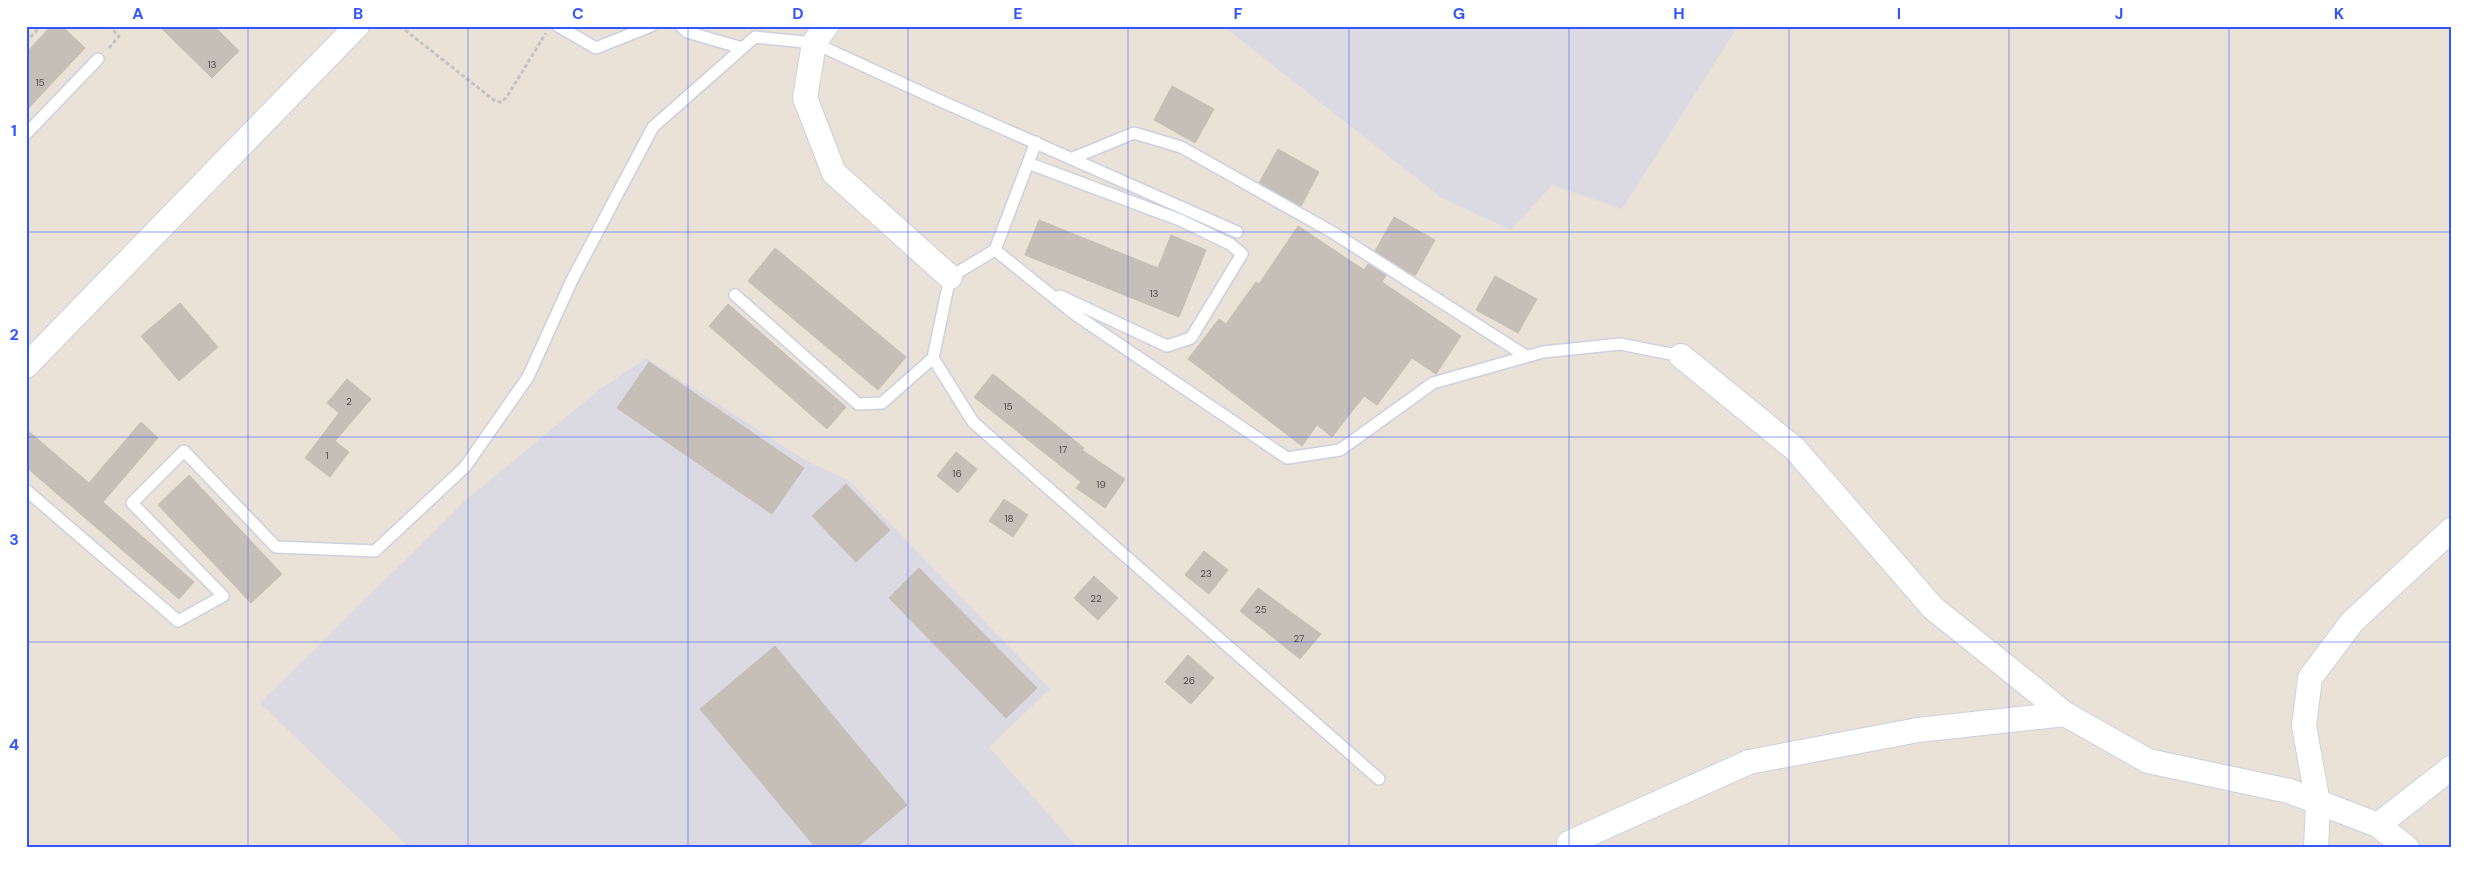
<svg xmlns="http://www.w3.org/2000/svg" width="2477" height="874" viewBox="0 0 2477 874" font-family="'DM Sans',sans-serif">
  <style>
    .industrial { fill: #dbd9e2 }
    .building { fill: #c5bfb7; stroke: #c5beb2 }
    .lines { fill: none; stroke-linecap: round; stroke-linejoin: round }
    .lane-casing { stroke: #cdd0e0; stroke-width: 14 }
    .street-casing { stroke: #cdd0e0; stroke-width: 26 }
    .path { stroke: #c3c3c3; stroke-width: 3; stroke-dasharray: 4 2.5; stroke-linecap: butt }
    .lane { stroke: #fff; stroke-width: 11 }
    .street { stroke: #fff; stroke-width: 24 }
    .grid { fill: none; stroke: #3456fa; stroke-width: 1; stroke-opacity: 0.55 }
    .labels { text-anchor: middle; stroke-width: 5; stroke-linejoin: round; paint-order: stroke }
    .number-label { font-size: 10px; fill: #4e4d4b }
    .neatline { fill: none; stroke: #3456fa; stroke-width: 2 }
    .grid-label { font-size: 16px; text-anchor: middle; font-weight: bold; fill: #3456fa }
  </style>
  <rect width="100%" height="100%" fill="#eae2d7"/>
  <path class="industrial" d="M 1223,26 L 1738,26 L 1622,209 L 1552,185 L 1511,230 L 1442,198 Z
    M 646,358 L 808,462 L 848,480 L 1050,689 L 989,747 L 1078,848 L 410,848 L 260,703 L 466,500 L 599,390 Z"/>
  <path class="building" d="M 51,26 L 62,26 L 85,48 L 26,111 L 26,53 Z
    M 159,26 L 214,26 L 239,51 L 212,78 Z
    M 1172,86 L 1214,109 L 1195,143 L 1154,120 Z
    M 1278,149 L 1319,172 L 1301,206 L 1259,183 Z
    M 1394,217 L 1435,240 L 1415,276 L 1375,251 Z
    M 1039,220 L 1158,268 L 1171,235 L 1206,250 L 1179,317 L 1025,255 Z
    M 1298,226 L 1364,270 L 1368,264 L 1386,275 L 1382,282 L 1461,336 L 1436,374 L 1412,358 L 1377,405 L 1364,396 L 1332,437 L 1317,425 L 1302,446 L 1188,359 L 1219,319 L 1226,324 L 1256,282 L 1259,284 Z
    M 775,248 L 906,357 L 878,390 L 748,281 Z
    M 1495,276 L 1537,299 L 1518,333 L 1476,310 Z
    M 180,303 L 218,347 L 179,381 L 141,336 Z
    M 728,304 L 846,407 L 827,429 L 709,326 Z
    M 649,362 L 804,468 L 772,514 L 617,408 Z
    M 993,374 L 1084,448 L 1082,450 L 1125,479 L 1105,508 L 1076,488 L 1081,482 L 974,397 Z
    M 347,379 L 371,399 L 335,441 L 349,452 L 330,477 L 305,458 L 339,413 L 327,403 Z
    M 141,422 L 158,438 L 103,502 L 194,582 L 179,599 L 26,467 L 26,429 L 89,483 Z
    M 956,452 L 977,469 L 958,493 L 937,476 Z
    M 189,475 L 282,574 L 251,603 L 158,505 Z
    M 846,484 L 890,530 L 856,562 L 812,516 Z
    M 1004,499 L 1028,515 L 1013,537 L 989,521 Z
    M 1204,551 L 1228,570 L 1209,594 L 1185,575 Z
    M 919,568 L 1037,688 L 1006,718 L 889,598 Z
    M 1094,576 L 1118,598 L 1098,620 L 1074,598 Z
    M 1258,588 L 1321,634 L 1300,659 L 1240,611 Z
    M 775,646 L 907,805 L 856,848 L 816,848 L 700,709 Z
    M 1188,655 L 1214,678 L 1191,704 L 1165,682 Z"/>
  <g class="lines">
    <defs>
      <path id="lane" d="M 558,26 L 596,48 L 651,26
        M 681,26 L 687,32 L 742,48
        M 26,134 L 98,59
        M 1036,142 L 995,250 L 1076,315 L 1287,458 L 1340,450 L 1433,383 L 1543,352 L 1620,344 L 1681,356
        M 1073,158 L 1134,133 L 1181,147 L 1332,232 L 1526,356
        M 1028,163 L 1180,220 L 1230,244 L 1242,254 L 1191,338 L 1167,346 L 1060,296
        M 995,250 L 950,277 L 933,358 L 973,422 L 1379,779
        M 735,295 L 858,404 L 882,403 L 933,358
        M 26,490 L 178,621 L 223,596 L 132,503 L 184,451 L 276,547 L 375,551 L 465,467 L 528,377 L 572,280 L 653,127 L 755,37 L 814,43 L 934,98 L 1237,232"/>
      <path id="street" d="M 826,26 L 814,43 L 805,98 L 834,173 L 950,277
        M 1681,356 L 1795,449 L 1933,608 L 2065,714 L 2148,761 L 2289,791 L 2378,825 L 2407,848
        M 26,366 L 357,26
        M 2378,825 L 2451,768
        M 1569,848 L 1569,843 L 1749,762 L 1918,730 L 2065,714
        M 2316,848 L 2318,803 L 2304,726 L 2310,678 L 2352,622 L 2451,530"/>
    </defs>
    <use href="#lane" class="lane-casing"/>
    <use href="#street" class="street-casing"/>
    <path class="path" d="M 400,26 L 495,101 L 501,102 L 506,98 L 546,33
      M 26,42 L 41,26
      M 109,48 L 119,36 L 109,26"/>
    <use href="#lane" class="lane"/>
    <use href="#street" class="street"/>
  </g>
  <path class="grid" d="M 248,26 L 248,848M 468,26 L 468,848M 688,26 L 688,848M 908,26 L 908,848M 1128,26 L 1128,848M 1349,26 L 1349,848M 1569,26 L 1569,848M 1789,26 L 1789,848M 2009,26 L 2009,848M 2229,26 L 2229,848M 26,232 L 2451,232M 26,437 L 2451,437M 26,642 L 2451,642"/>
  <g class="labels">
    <g class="number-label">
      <text x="212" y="68">13</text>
      <text x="40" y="86">15</text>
      <text x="1154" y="297">13</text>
      <text x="349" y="405">2</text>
      <text x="1008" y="410">15</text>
      <text x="1063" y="453">17</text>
      <text x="327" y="459">1</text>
      <text x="957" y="477">16</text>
      <text x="1101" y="488">19</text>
      <text x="1009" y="522">18</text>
      <text x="1206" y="577">23</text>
      <text x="1096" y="602">22</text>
      <text x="1261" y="613">25</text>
      <text x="1299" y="642">27</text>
      <text x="1189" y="684">26</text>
    </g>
  </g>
  <rect width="2477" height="874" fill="none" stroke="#ffffff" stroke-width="55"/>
  <rect x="28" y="28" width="2422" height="818" class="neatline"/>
  <g class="grid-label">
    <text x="138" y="19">A</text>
    <text x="358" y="19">B</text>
    <text x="578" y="19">C</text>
    <text x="798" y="19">D</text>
    <text x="1018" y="19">E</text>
    <text x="1238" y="19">F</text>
    <text x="1459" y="19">G</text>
    <text x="1679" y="19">H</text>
    <text x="1899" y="19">I</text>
    <text x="2119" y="19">J</text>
    <text x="2339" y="19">K</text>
    <text x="14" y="136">1</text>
    <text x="14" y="340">2</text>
    <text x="14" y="545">3</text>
    <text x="14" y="750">4</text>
  </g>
</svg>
